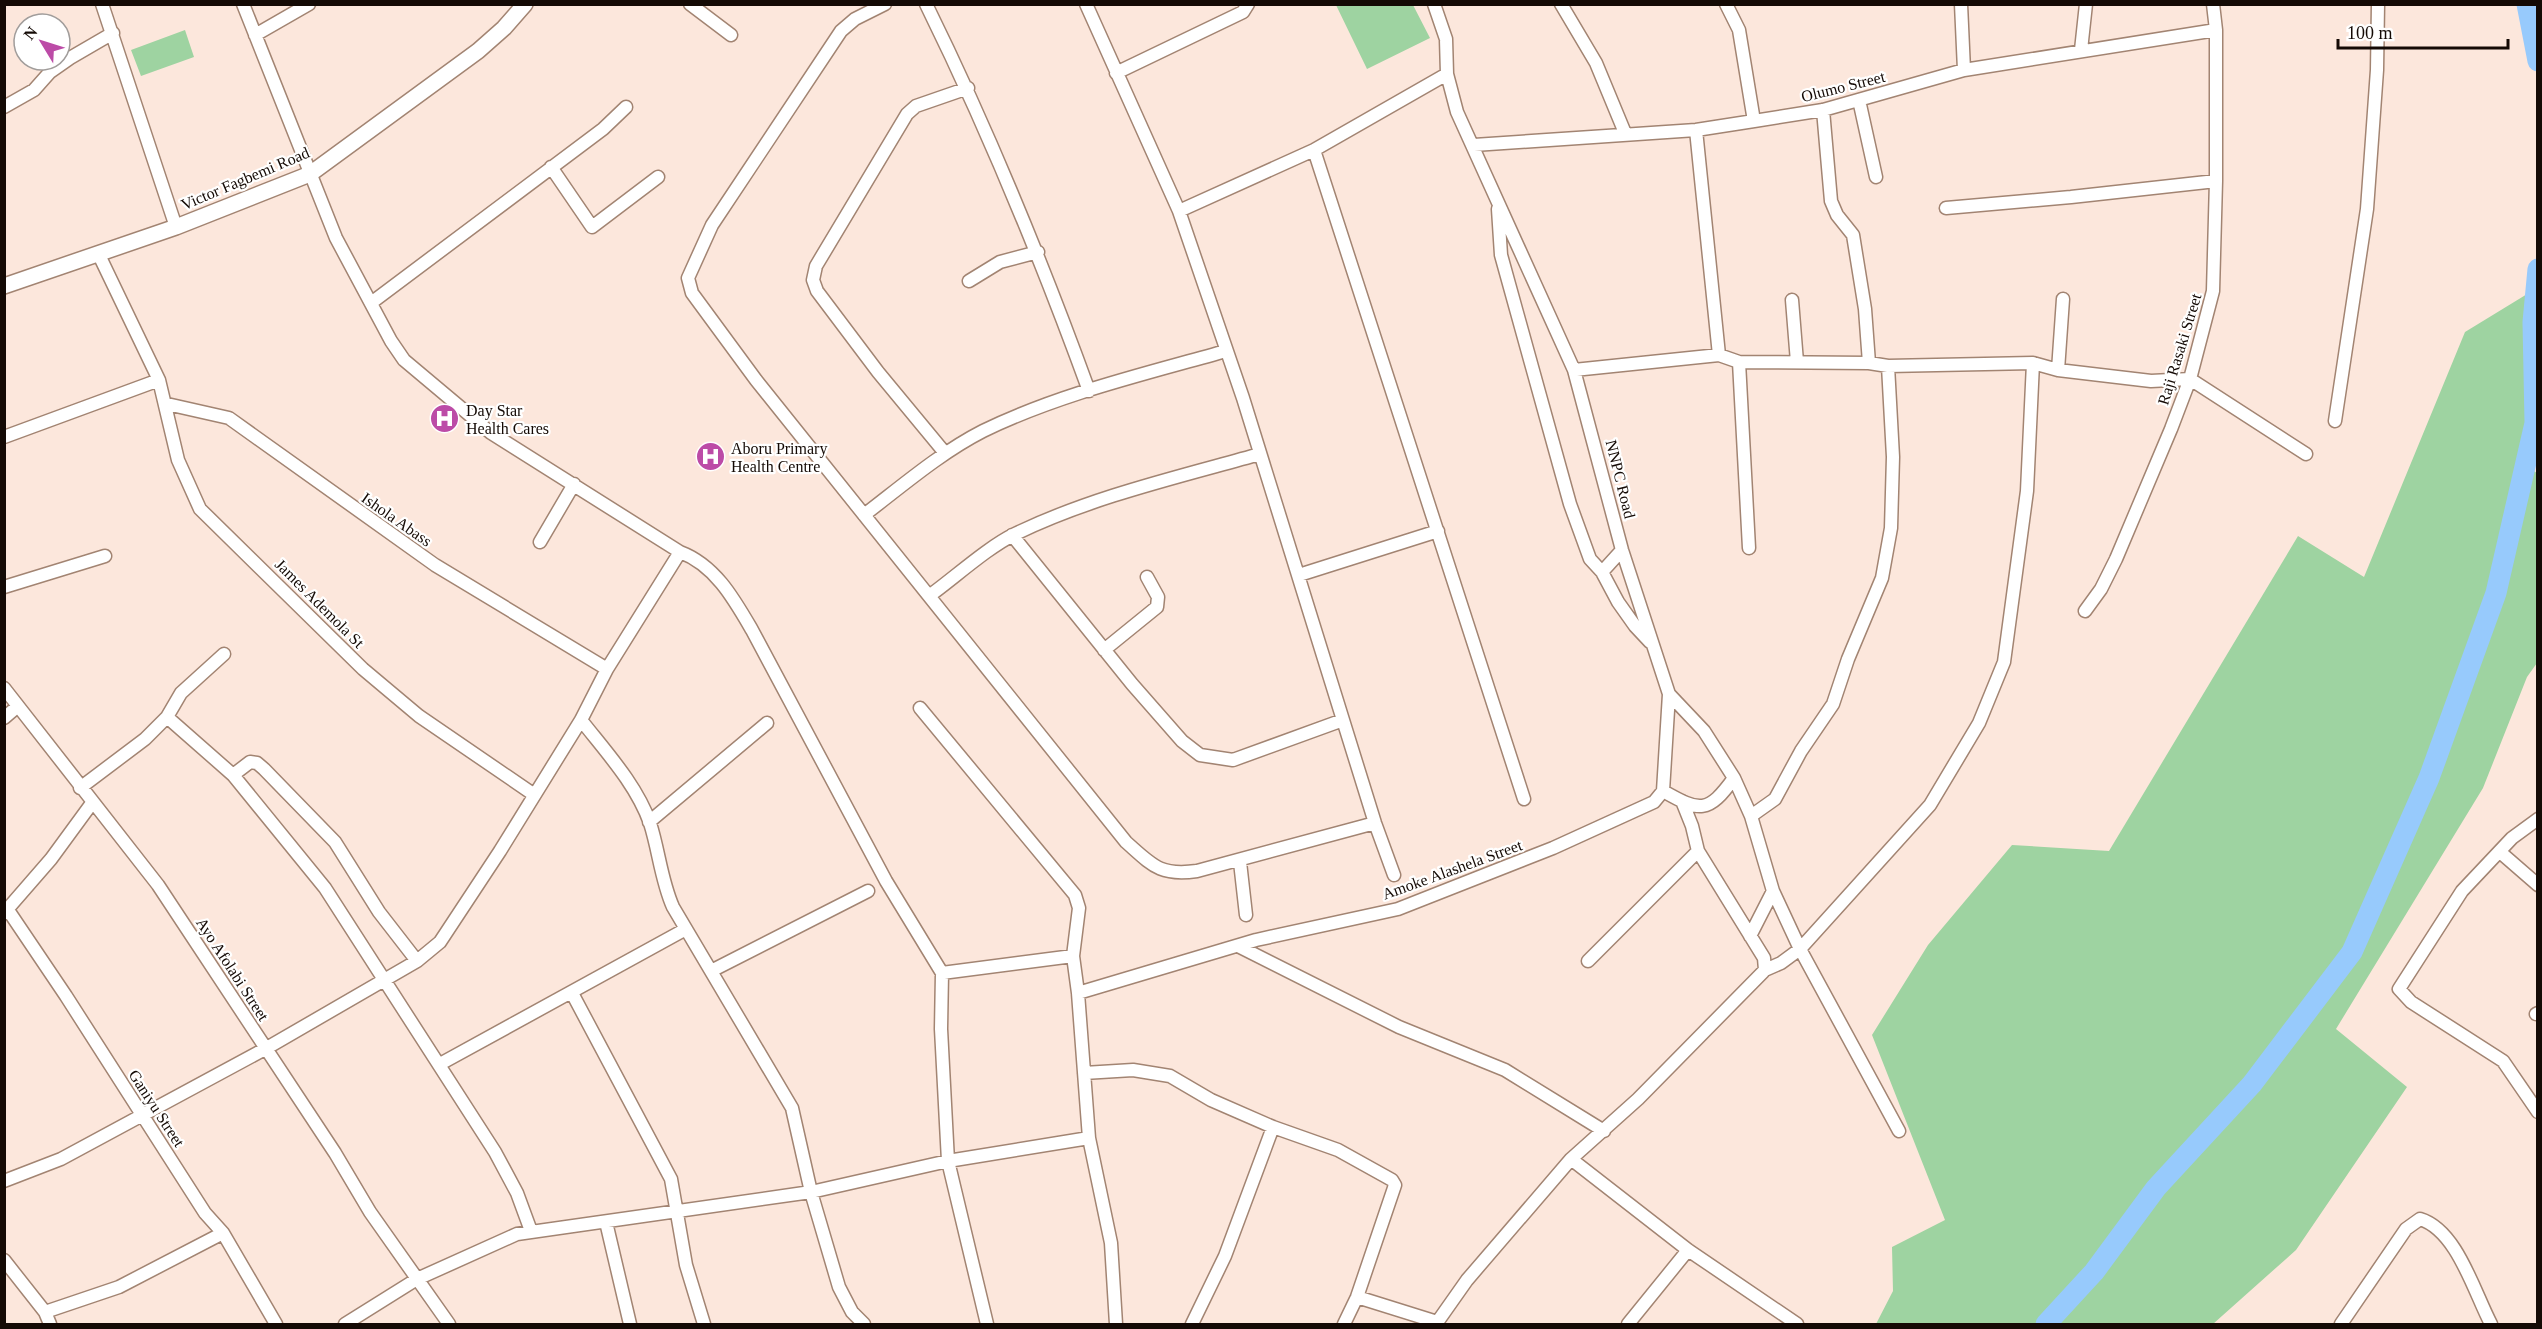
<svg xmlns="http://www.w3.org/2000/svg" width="2542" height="1329" viewBox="0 0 2542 1329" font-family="Georgia,serif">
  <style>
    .green { fill: #9ed3a1 }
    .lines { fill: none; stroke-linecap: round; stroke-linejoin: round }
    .river { stroke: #97cafc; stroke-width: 21 }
    .minor-casing { stroke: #a28472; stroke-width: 15 }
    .tertiary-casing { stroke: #a28472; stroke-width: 18 }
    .minor { stroke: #fff; stroke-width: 12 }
    .tertiary { stroke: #fff; stroke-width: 15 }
    .labels { text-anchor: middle; stroke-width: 4.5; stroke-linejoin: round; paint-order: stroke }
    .street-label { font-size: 16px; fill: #140a05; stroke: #fff }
    .poi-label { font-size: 16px; fill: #140a05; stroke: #fff; text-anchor: start }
  </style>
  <rect width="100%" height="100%" fill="#fce7dc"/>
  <path class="green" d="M 1336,5 L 1413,5 L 1430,38 L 1367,69 Z
    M 185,30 L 194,57 L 141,76 L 131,50 Z
    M 2537,288 L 2537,330 L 2526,466 L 2537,473 L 2537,663 L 2527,677 L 2483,788 L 2336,1029 L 2407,1087 L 2296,1250 L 2213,1324 L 1876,1324 L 1893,1291 L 1892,1247 L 1945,1220 L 1872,1035 L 1928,945 L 2012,845 L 2109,851 L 2298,536 L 2364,577 L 2465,332 Z"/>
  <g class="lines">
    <path class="river" d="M 2527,4 L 2538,61
      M 2046,1324 L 2094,1272 L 2156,1188 L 2252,1084 L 2352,952 L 2429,778 L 2496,593 L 2535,423 L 2533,322 L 2538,269"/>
    <defs>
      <path id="minor" d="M 102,4 L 176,227
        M 243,4 L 336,238 L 391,341 L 404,360 L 491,433 L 680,552 C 715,565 734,599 752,630 L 886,881 L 942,973 L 941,1029 L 948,1161 L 987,1324
        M 690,4 L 731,35
        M 885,4 L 855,19 L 841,31 L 712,225 L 688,278 L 692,293 L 756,380 L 1126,842 C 1153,866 1160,876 1197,871 L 1375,823
        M 926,4 C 988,130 1041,259 1089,391
        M 1086,4 L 1179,211 L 1243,398 L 1375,823 L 1394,875
        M 1434,4 L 1446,39 L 1447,74 L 1457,112 L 1574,370 L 1622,550 L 1669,694 L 1704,731 L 1734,778 L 1751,816 L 1773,891 L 1800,949 L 1899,1131
        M 1561,4 L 1596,63 L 1625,133
        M 1726,4 L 1739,30 L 1754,121
        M 1961,4 L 1964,70
        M 255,35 L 309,4
        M 2081,50 L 2086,4
        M 1116,73 L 1243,12 L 1248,4
        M 1859,100 L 1876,177
        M 4,107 L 34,90 L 50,72 L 70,58 L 113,33
        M 1823,110 L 1831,201 L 1837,215 L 1853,235 L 1865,309 L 1869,363
        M 1696,130 L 1719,355
        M 1474,145 L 1696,130 L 1754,121 L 1823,110 L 1964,70 L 2216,30
        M 1314,150 L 1524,799
        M 551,167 L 592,227 L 658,177
        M 1946,208 L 2071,197 L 2216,181
        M 1498,209 L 1501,255 L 1570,504 L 1590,559 L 1602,572 L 1618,602 L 1635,626 L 1650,642
        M 1179,211 L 1314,150 L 1447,74
        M 99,255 L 159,380 L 178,460 L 200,509 L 363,669 L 419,716 L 533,794
        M 969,281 L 1000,262 L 1038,252
        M 1792,300 L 1797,362
        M 371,303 L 603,129 L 626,107
        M 1739,362 L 1749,548
        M 1574,370 L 1719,355 L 1739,362 L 1869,363 L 1888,366 L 2033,363 L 2058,370 L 2151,381 L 2190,379 L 2306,454
        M 2058,370 L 2063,299
        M 167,404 L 229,418 L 435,565 L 607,669
        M 2335,421 L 2367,209 L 2377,70 L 2378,4
        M 4,437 L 159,380
        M 945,453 L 878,372 L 817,291 L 813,280 L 816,266 L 907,114 L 916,106 L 968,88
        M 864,515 C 902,486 940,453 983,431 C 1059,394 1145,374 1226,351
        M 1012,535 L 1132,684 L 1182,741 L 1200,755 L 1233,760 L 1343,720
        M 540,542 L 574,484
        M 1602,572 L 1622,550
        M 1299,575 L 1438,531
        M 4,587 L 105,556
        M 929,596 C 954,578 988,547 1015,534 C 1091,497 1178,477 1260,454
        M 2085,611 L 2101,589 L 2116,559 L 2171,429 L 2190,379 L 2213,291 L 2216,181 L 2216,30 L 2213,4
        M 1104,650 L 1157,607 L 1158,597 L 1147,577
        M 4,688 L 158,885 L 335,1153 L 370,1212 L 449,1324
        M 920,708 L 1075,895 L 1079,908 L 1073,956 L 1078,993 L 1089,1138 L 1111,1243 L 1116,1324
        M 167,717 L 233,775 L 325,888 L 495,1152 L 517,1193 L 531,1231
        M 4,718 L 18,706
        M 581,720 C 606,752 636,784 650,823 C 659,851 661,880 673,907 L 792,1108 L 811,1192 L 839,1287 L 852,1312 L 864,1324
        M 233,775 L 250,762 L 257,763 L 264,769 L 335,842 L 379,912 L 417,961
        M 80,788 L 145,739 L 167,717 L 181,693 L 224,654
        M 1663,791 C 1700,812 1708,814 1734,778
        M 1682,801 L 1692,826 L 1698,851 L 1764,958 L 1765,970
        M 1751,816 L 1775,799 L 1801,751 L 1833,704 L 1848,659 L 1882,578 L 1891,528 L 1893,457 L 1888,366
        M 2538,819 L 2512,838 L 2462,891 L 2399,989 L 2411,1002 L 2503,1061 L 2538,1112
        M 649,822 L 767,723
        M 2500,852 L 2538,885
        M 1240,862 L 1246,915
        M 8,910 L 66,996 L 205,1213 L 223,1233 L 276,1324
        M 4,913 L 51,859 L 92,803
        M 1750,936 L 1773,891
        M 1238,946 L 1399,1027 L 1505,1070 L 1604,1131
        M 1588,961 L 1698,851
        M 711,971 L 868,891
        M 942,973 L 1073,956
        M 572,993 L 671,1179 L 686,1265 L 704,1324
        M 1078,993 L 1256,940 L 1398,909 L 1553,848 L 1654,802 L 1663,791 L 1669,694
        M 2536,1014 L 2538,1013
        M 440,1064 L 686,929
        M 1084,1073 L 1133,1070 L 1170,1076 L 1211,1100 L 1273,1127 L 1338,1150 L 1392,1180 L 1395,1185 L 1357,1297 L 1344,1324
        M 1571,1159 L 1688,1250 L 1797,1324
        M 4,1181 L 61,1159 L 265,1049 L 417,961 L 440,942 L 500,851 L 581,720 L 607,669 L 680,552
        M 606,1222 L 630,1324
        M 4,1260 L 45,1312 L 50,1324
        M 1357,1297 L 1437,1322
        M 45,1312 L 119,1287 L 223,1233
        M 345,1324 L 417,1279 L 517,1234 L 811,1192 L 948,1161 L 1089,1138
        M 1192,1324 L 1225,1256 L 1273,1127
        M 1436,1324 L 1467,1280 L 1571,1159 L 1638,1099 L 1765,970 L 1781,963 L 1800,949 L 1930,805 L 1979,723 L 2004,662 L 2027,491 L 2033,363
        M 1628,1324 L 1688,1250
        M 2341,1324 L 2406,1229 L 2420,1219 C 2457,1230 2474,1292 2491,1324"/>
      <path id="tertiary" d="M 4,286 L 176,227 L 310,174 L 478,51 L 504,28 L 525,4"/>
    </defs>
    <use href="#minor" class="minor-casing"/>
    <use href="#tertiary" class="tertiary-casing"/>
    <use href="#minor" class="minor"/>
    <use href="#tertiary" class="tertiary"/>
  </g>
  <defs>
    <symbol id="hospital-disc" viewBox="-11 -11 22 22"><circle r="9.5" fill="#bc4ba7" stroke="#fff"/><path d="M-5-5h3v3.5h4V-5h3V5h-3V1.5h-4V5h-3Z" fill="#fff"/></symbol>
  </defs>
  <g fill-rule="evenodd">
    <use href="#hospital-disc" x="428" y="402" width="33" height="33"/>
    <use href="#hospital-disc" x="694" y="440" width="33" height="33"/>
  </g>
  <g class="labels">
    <g class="street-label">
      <text transform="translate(1843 86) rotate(-14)" y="6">Olumo Street</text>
      <text transform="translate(245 178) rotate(-23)" y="6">Victor Fagbemi Road</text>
      <text transform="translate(2179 349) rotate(-73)" y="6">Raji Rasaki Street</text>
      <text transform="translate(1621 479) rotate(76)" y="6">NNPC Road</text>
      <text transform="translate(397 519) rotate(35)" y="6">Ishola Abass</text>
      <text transform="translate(320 603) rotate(45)" y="6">James Ademola St</text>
      <text transform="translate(1452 869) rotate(-20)" y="6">Amoke Alashela Street</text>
      <text transform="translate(233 969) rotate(57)" y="6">Ayo Afolabi Street</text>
      <text transform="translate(157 1108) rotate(57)" y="6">Ganiyu Street</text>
    </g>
    <g class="poi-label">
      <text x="466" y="416">Day Star<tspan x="466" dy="18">Health Cares</tspan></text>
      <text x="731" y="454">Aboru Primary<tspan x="731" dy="18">Health Centre</tspan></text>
    </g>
  </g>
  <rect width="2542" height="1329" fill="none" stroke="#140a05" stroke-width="12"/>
  <g transform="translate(42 42) rotate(308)"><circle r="28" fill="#ffffff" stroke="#a19d9b" stroke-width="1.5"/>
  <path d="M0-4.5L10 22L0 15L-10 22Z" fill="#bc4ba7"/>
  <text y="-9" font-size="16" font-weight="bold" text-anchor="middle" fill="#140a05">N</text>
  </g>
  <path d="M2338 39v9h170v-9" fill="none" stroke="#140a05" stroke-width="3"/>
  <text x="2347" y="39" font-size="18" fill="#140a05" stroke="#ffffff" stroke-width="4.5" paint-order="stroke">100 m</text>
</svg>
